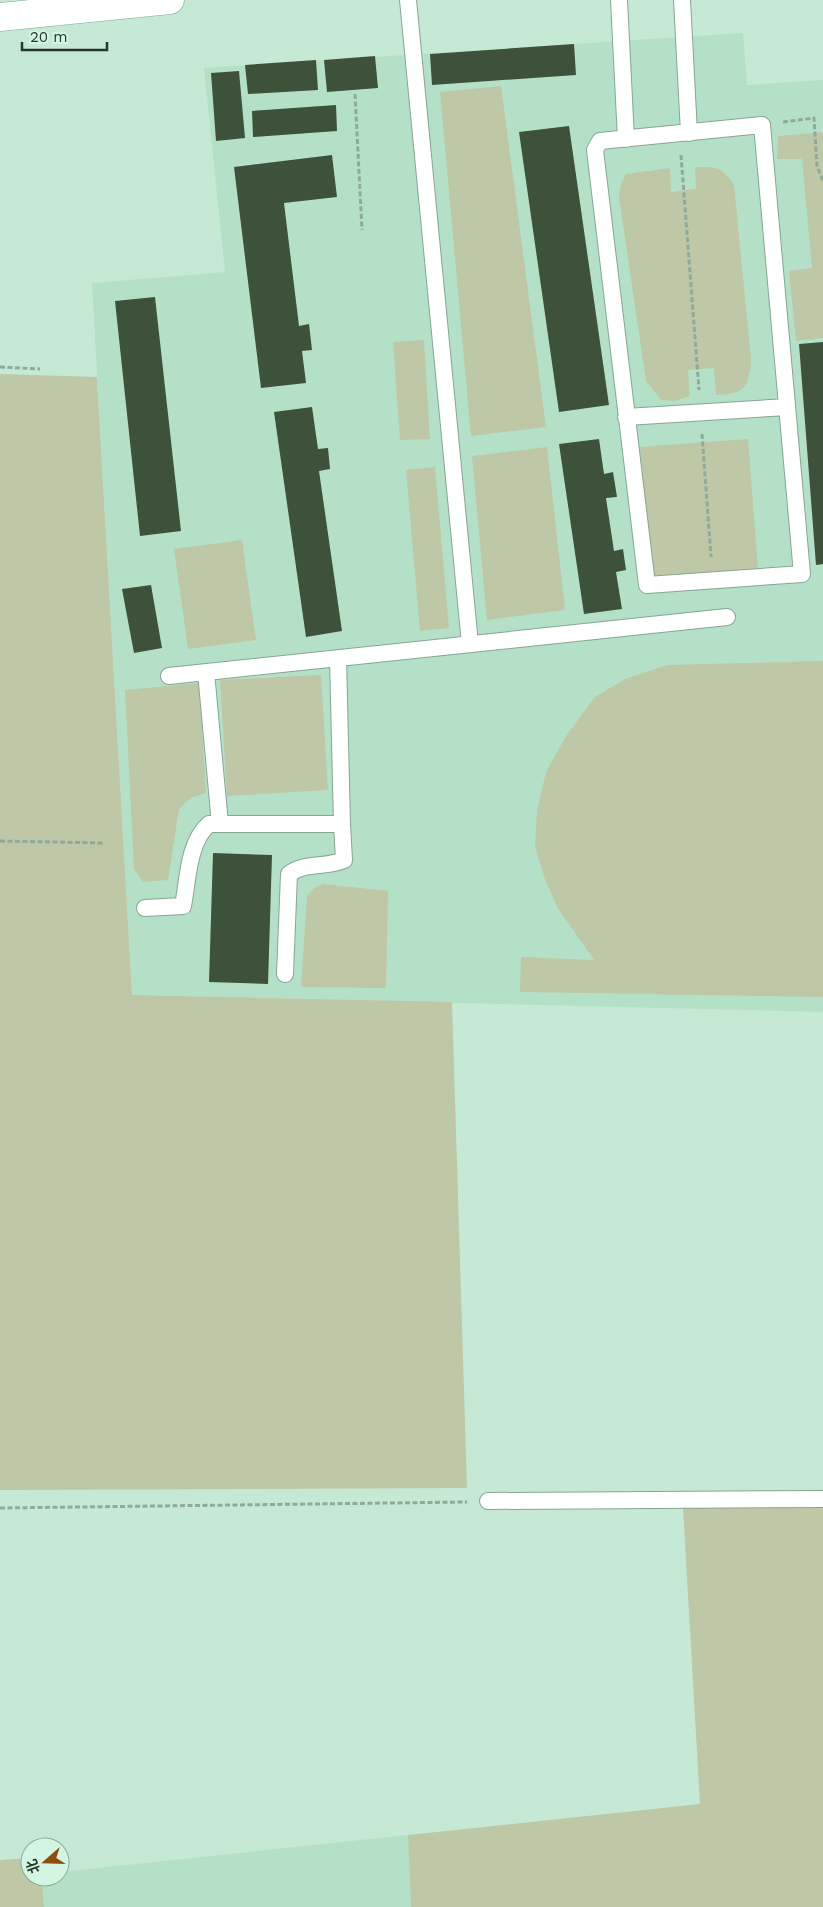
<svg xmlns="http://www.w3.org/2000/svg" width="823" height="1907" viewBox="0 0 823 1907" font-family="'Work Sans','Noto Sans SC',sans-serif">
  <style>
    .built { fill: #b5e0c8 }
    .green { fill: #bec7a6 }
    .building { fill: #3e513a }
    .lines { fill: none; stroke-linecap: round; stroke-linejoin: round }
    .lane-casing { stroke: #85a693; stroke-width: 18 }
    .secondary-casing { stroke: #85a693; stroke-width: 29 }
    .path { stroke: #8faa9a; stroke-width: 3; stroke-dasharray: 5 2.5; stroke-linecap: butt }
    .lane { stroke: #fff; stroke-width: 16 }
    .secondary { stroke: #fff; stroke-width: 28 }
  </style>
  <rect width="100%" height="100%" fill="#c6e9d5"/>
  <path class="built" d="M 743,33 L 747,85 L 823,80 L 823,1012 L 132,995 L 92,283 L 225,272 L 204,68 Z
    M 408,1835 L 411,1907 L 44,1907 L 42,1877 L 60,1877 L 60,1872 Z"/>
  <path class="green" d="M 501,86 L 546,427 L 471,436 L 440,92 Z
    M 823,132 L 823,338 L 796,341 L 789,271 L 812,268 L 802,159 L 777,159 L 778,136 Z
    M 695,167 C 716,167 721,166 734,185 L 751,359 C 749,388 745,394 716,395 L 714,368 L 688,370 L 690,396 L 675,401 L 661,400 L 646,381 L 619,197 L 621,183 L 626,174 L 670,168 L 671,192 L 696,189 Z
    M 424,340 L 430,439 L 400,440 L 393,342 Z
    M 0,374 L 97,377 L 132,995 L 452,1002 L 467,1488 L 0,1490 Z
    M 748,439 L 758,569 L 649,577 L 640,447 Z
    M 547,447 L 565,610 L 487,620 L 472,456 Z
    M 435,467 L 449,628 L 420,631 L 406,470 Z
    M 242,540 L 256,640 L 188,649 L 174,549 Z
    M 823,661 L 823,997 L 520,992 L 521,957 L 594,960 L 557,907 L 545,879 L 535,847 L 537,811 L 546,772 L 566,736 L 595,697 L 625,679 L 667,665 Z
    M 321,675 L 328,790 L 227,796 L 220,680 Z
    M 199,683 L 206,793 L 191,798 L 179,809 L 168,880 L 143,882 L 134,869 L 125,690 Z
    M 323,884 L 388,891 L 386,988 L 301,987 L 307,896 L 314,888 Z
    M 823,1507 L 823,1907 L 411,1907 L 408,1835 L 700,1804 L 683,1508 Z
    M 30,1858 L 30,1877 L 42,1877 L 44,1907 L 0,1907 L 0,1860 Z"/>
  <path class="building" d="M 574,44 L 576,75 L 432,85 L 430,54 Z
    M 375,56 L 378,88 L 327,92 L 324,60 Z
    M 316,60 L 318,90 L 248,94 L 245,65 Z
    M 239,71 L 245,138 L 216,141 L 211,73 Z
    M 336,105 L 337,131 L 253,137 L 252,111 Z
    M 569,126 L 609,405 L 559,412 L 519,132 Z
    M 332,155 L 337,197 L 284,203 L 299,326 L 309,324 L 312,350 L 302,351 L 306,383 L 261,388 L 234,167 Z
    M 155,297 L 181,531 L 140,536 L 115,301 Z
    M 823,342 L 823,564 L 816,565 L 799,344 Z
    M 312,407 L 318,449 L 328,448 L 330,469 L 319,471 L 342,631 L 306,637 L 274,412 Z
    M 599,439 L 604,474 L 613,472 L 617,497 L 606,498 L 614,551 L 623,549 L 626,570 L 616,572 L 622,609 L 584,614 L 559,444 Z
    M 151,585 L 162,648 L 134,653 L 122,589 Z
    M 213,853 L 272,855 L 268,984 L 209,982 Z"/>
  <g class="lines">
    <defs>
      <path id="lane" d="M 408,0 L 470,644
        M 619,0 L 626,139
        M 682,0 L 689,133
        M 762,125 L 802,574 L 647,585 L 595,150 L 600,141 Z
        M 626,417 L 787,407
        M 206,672 L 220,824
        M 169,676 L 727,617
        M 145,908 L 183,906 C 188,880 188,842 209,824 L 342,824 L 338,658
        M 285,974 L 289,874 C 304,862 326,868 344,860 L 342,824
        M 488,1501 L 823,1499"/>
      <path id="secondary" d="M 0,17 L 170,0"/>
    </defs>
    <use href="#lane" class="lane-casing"/>
    <use href="#secondary" class="secondary-casing"/>
    <path class="path" d="M 355,94 L 362,230
      M 783,122 L 814,118 L 817,166 L 823,181
      M 681,155 L 699,390
      M 0,367 L 40,369
      M 702,434 L 711,557
      M 0,841 L 103,843
      M 0,1508 L 467,1502"/>
    <use href="#lane" class="lane"/>
    <use href="#secondary" class="secondary"/>
  </g>
  <g transform="translate(45 1862) rotate(250)"><circle r="24" fill="#d3f6e2" stroke="#8fa99a"/>
  <path d="M0-4L9 19L0 12L-9 19Z" fill="#8c4f11"/>
  <text y="-8" font-size="14" font-weight="bold" text-anchor="middle" fill="#28362e">北</text>
  </g>
  <path d="M22 42v8h85v-8" fill="none" stroke="#28362e" stroke-width="2.5"/>
  <text x="30" y="42" font-size="15" fill="#28362e" stroke="#d3f6e2" stroke-width="4" paint-order="stroke">20 m</text>
</svg>
